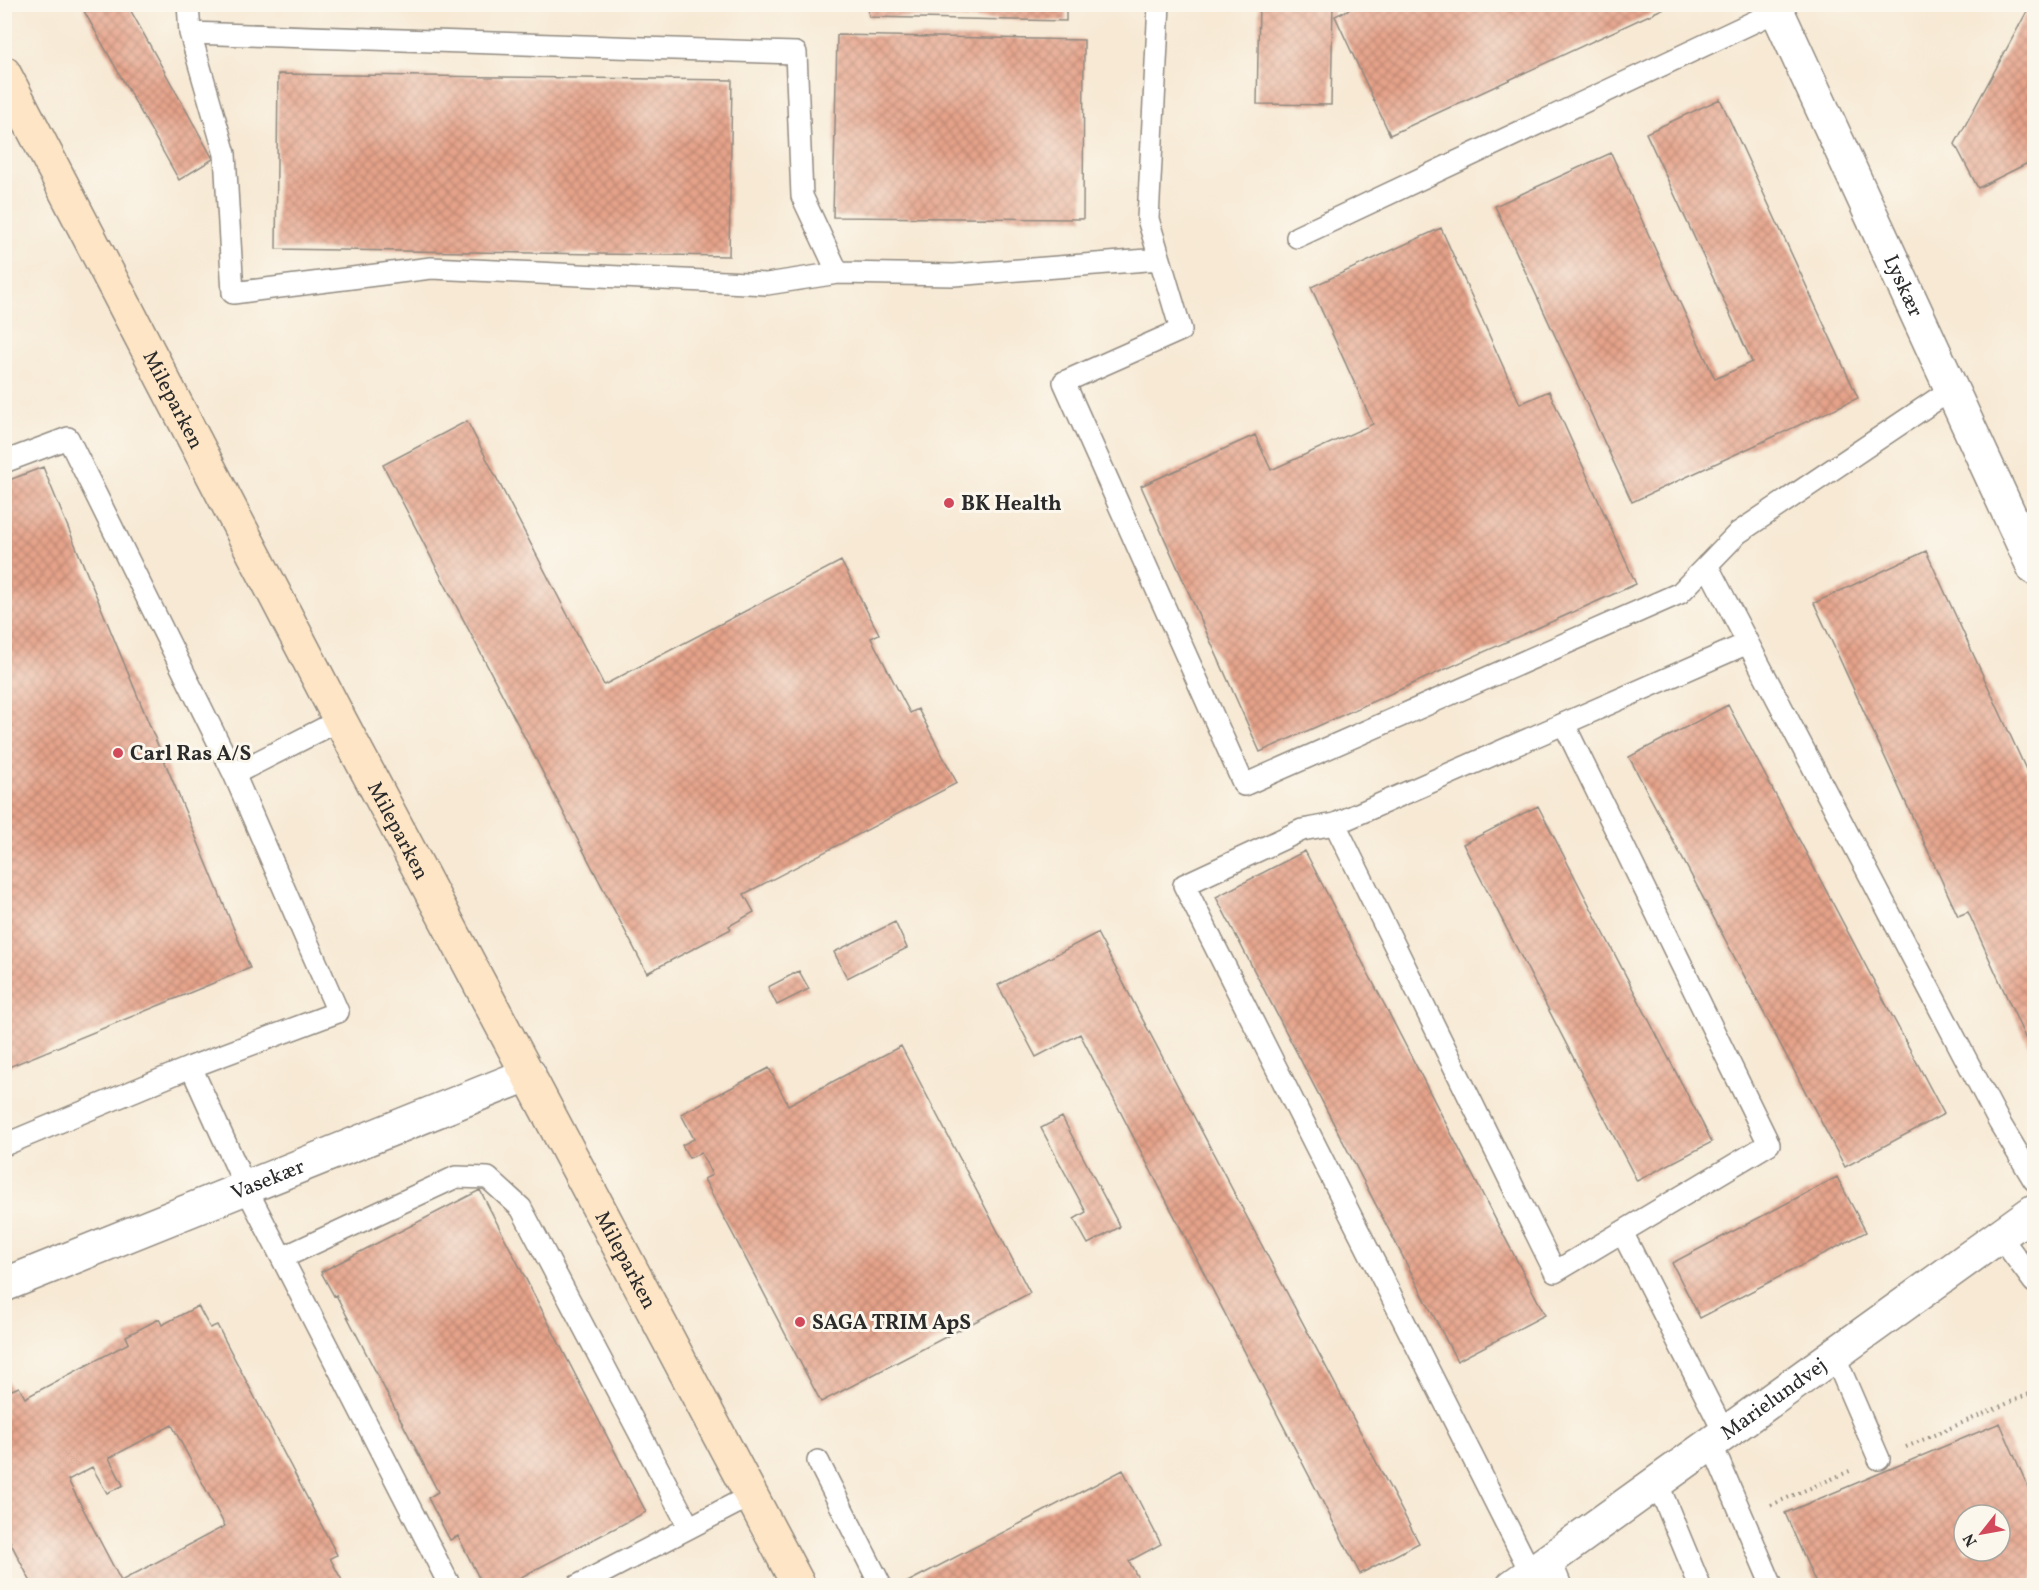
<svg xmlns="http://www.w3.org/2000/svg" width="2039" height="1590" viewBox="0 0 2039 1590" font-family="Vollkorn,serif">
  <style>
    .building { fill: url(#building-cross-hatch); fill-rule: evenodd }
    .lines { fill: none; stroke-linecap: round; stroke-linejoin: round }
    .lane-casing { stroke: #918a80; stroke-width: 24 }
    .street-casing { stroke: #918a80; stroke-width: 36 }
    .secondary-casing { stroke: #918a80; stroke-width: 36 }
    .path { stroke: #918a80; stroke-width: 4; stroke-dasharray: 1.5 4.5; stroke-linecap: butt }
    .lane { stroke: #fff; stroke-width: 21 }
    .street { stroke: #fff; stroke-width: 33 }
    .secondary { stroke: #fde5c5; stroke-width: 33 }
    .poi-dot { fill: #d1495b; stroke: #fbf7ec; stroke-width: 2 }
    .labels { text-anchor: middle; stroke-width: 6; stroke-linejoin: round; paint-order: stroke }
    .street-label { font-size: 21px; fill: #2b2b2b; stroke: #fbf7ec }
    .poi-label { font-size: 21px; font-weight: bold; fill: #2b2b2b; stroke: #fbf7ec; text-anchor: start }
  </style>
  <defs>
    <pattern id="building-cross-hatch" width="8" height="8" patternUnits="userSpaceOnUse" patternTransform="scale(1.5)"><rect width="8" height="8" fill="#e6a38a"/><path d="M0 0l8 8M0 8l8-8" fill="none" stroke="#bb8571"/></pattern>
  </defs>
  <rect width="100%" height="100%" fill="#fbf7ec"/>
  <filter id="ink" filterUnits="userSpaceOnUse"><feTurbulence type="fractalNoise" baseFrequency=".0167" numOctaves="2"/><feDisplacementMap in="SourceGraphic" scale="12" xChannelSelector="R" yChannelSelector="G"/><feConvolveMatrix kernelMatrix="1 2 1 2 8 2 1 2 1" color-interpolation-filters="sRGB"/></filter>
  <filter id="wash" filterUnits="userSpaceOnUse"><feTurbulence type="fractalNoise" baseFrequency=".008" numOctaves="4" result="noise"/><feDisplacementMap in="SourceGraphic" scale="24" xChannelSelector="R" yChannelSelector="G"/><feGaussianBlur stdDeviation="1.35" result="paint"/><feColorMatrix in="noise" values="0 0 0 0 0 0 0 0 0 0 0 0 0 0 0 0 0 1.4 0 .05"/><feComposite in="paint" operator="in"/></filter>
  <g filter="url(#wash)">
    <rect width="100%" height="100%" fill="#f7e9d4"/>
    <g id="blocks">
      <path class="building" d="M 84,4 L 131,4 L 131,11 L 213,159 L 179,180 L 84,11 Z
        M 867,4 L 1066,4 L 1066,21 L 869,17 Z
        M 1259,4 L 1333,4 L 1331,105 L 1257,104 Z
        M 1360,4 L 1673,4 L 1390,135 L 1335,16 Z
        M 2031,4 L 2034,4 L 2034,160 L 1978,188 L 1955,144 Z
        M 837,35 L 1084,40 L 1083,219 L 833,217 Z
        M 278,74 L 732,80 L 729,256 L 276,249 Z
        M 1720,99 L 1858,398 L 1632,502 L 1495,206 L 1611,153 L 1715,379 L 1752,362 L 1646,133 Z
        M 1441,228 L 1520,404 L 1549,391 L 1636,584 L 1260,752 L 1141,486 L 1255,435 L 1271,470 L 1373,424 L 1311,287 Z
        M 467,421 L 604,685 L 841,561 L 879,634 L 871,638 L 910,713 L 918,709 L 957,783 L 744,894 L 754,912 L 729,926 L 731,929 L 647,973 L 383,465 Z
        M 43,467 L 250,968 L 4,1069 L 4,482 Z
        M 1926,551 L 2034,787 L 2034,1057 L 1968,912 L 1958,916 L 1814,603 Z
        M 1728,705 L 1944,1114 L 1845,1167 L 1629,757 Z
        M 1538,806 L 1712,1142 L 1637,1181 L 1463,844 Z
        M 1305,851 L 1545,1315 L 1457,1361 L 1216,897 Z
        M 895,922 L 907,948 L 847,978 L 834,952 Z
        M 1097,933 L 1419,1543 L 1360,1574 L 1080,1034 L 1036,1057 L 998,985 Z
        M 799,971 L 809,989 L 777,1005 L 768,987 Z
        M 901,1046 L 1030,1293 L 821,1402 L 704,1179 L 712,1175 L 701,1153 L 689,1158 L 682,1145 L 694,1139 L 681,1114 L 769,1068 L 788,1105 Z
        M 1062,1117 L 1120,1227 L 1088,1244 L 1074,1219 L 1086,1212 L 1041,1128 Z
        M 1837,1177 L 1866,1232 L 1700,1318 L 1672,1263 Z
        M 480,1190 L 646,1512 L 504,1586 L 483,1586 L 458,1536 L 450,1540 L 428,1498 L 438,1492 L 336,1295 L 334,1296 L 321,1272 Z
        M 198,1306 L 210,1328 L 217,1325 L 337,1555 L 330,1558 L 345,1586 L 33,1586 L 5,1532 L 5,1382 L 7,1380 L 12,1390 L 19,1387 L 25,1398 L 129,1343 L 126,1336 L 159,1319 L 162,1325 ZM 172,1425 L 225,1526 L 121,1581 L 68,1480 L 92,1467 L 107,1493 L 120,1487 L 123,1485 L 109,1458 Z
        M 2000,1423 L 2034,1501 L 2034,1586 L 1817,1586 L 1785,1513 ZM 1964,1515 L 2000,1515 L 2000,1551 L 1964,1551 Z
        M 1123,1470 L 1161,1544 L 1129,1561 L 1142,1586 L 900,1586 Z"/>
    </g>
  </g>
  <g filter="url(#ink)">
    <use href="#blocks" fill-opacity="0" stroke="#918a80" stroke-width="1.5"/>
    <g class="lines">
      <defs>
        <path id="lane" d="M 188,4 L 190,33 L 796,53 L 802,196 L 838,273
          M 1159,4 L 1148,219 L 1181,330 L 1064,382 L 1244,785 L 1680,593 L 1738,533 L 1952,389
          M 190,33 L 225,154 L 233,293 L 431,268 L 767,284 L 838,273 L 954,275 L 1160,259
          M 1297,237 L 1777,11
          M 4,462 L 68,438 L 234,774 L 338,1012 L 191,1067 L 4,1145
          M 1707,565 L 1999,1122 L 2034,1180
          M 1564,724 L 1769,1144 L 1622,1232
          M 234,774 L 340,720
          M 1335,824 L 1302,830 L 1184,885 L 1531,1573
          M 191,1067 L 246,1188 L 450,1586
          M 2000,1236 L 2034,1282
          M 282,1258 L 456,1177 L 488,1178 L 521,1208 L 689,1527
          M 1834,1355 L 1879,1459
          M 1725,1434 L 1622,1232 L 1555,1272 L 1335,824 L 1748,643
          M 1711,1443 L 1772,1586
          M 818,1461 L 881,1586
          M 1657,1482 L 1700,1586
          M 1550,1559 L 1561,1586
          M 577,1586 L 752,1495"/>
        <g id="street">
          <path id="s1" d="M 1774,4 L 2034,568"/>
          <path id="s2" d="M 4,1285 L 529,1074"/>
          <path id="s3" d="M 1513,1586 L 2034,1211"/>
        </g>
        <g id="secondary">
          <path id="s4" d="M 4,73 L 340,720 L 799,1586"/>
        </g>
      </defs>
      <use href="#lane" class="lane-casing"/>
      <use href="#street" class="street-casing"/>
      <use href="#secondary" class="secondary-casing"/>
      <path class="path" d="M 1906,1447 L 2034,1392
        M 1771,1505 L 1852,1470"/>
      <use href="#lane" class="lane"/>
      <use href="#street" class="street"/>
      <use href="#secondary" class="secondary"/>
    </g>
  </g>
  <g class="poi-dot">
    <circle cx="949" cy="503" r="6"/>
    <circle cx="118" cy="753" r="6"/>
    <circle cx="800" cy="1322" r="6"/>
  </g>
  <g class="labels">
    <g class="street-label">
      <text dy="7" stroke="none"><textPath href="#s1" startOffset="310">Lyskær</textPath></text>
      <text dy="7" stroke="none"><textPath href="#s4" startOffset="368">Mileparken</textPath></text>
      <text dy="7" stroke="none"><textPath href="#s4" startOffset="854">Mileparken</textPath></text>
      <text dy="7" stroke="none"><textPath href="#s2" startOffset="284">Vasekær</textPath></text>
      <text dy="7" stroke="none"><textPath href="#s4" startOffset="1340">Mileparken</textPath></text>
      <text dy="7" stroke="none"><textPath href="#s3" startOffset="321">Marielundvej</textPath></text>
    </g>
    <g class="poi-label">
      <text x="961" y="510">BK Health</text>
      <text x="130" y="760">Carl Ras A/S</text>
      <text x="812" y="1329">SAGA TRIM ApS</text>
    </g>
  </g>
  <rect width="2039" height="1590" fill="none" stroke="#fbf7ec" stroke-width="24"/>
  <g transform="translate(1982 1533) rotate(239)"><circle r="28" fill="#fbf7ec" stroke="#a8a59f" stroke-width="1.5"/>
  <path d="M0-4.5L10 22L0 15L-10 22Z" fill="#d1495b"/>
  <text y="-9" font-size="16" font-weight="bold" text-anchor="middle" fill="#2b2b2b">N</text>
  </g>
</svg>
